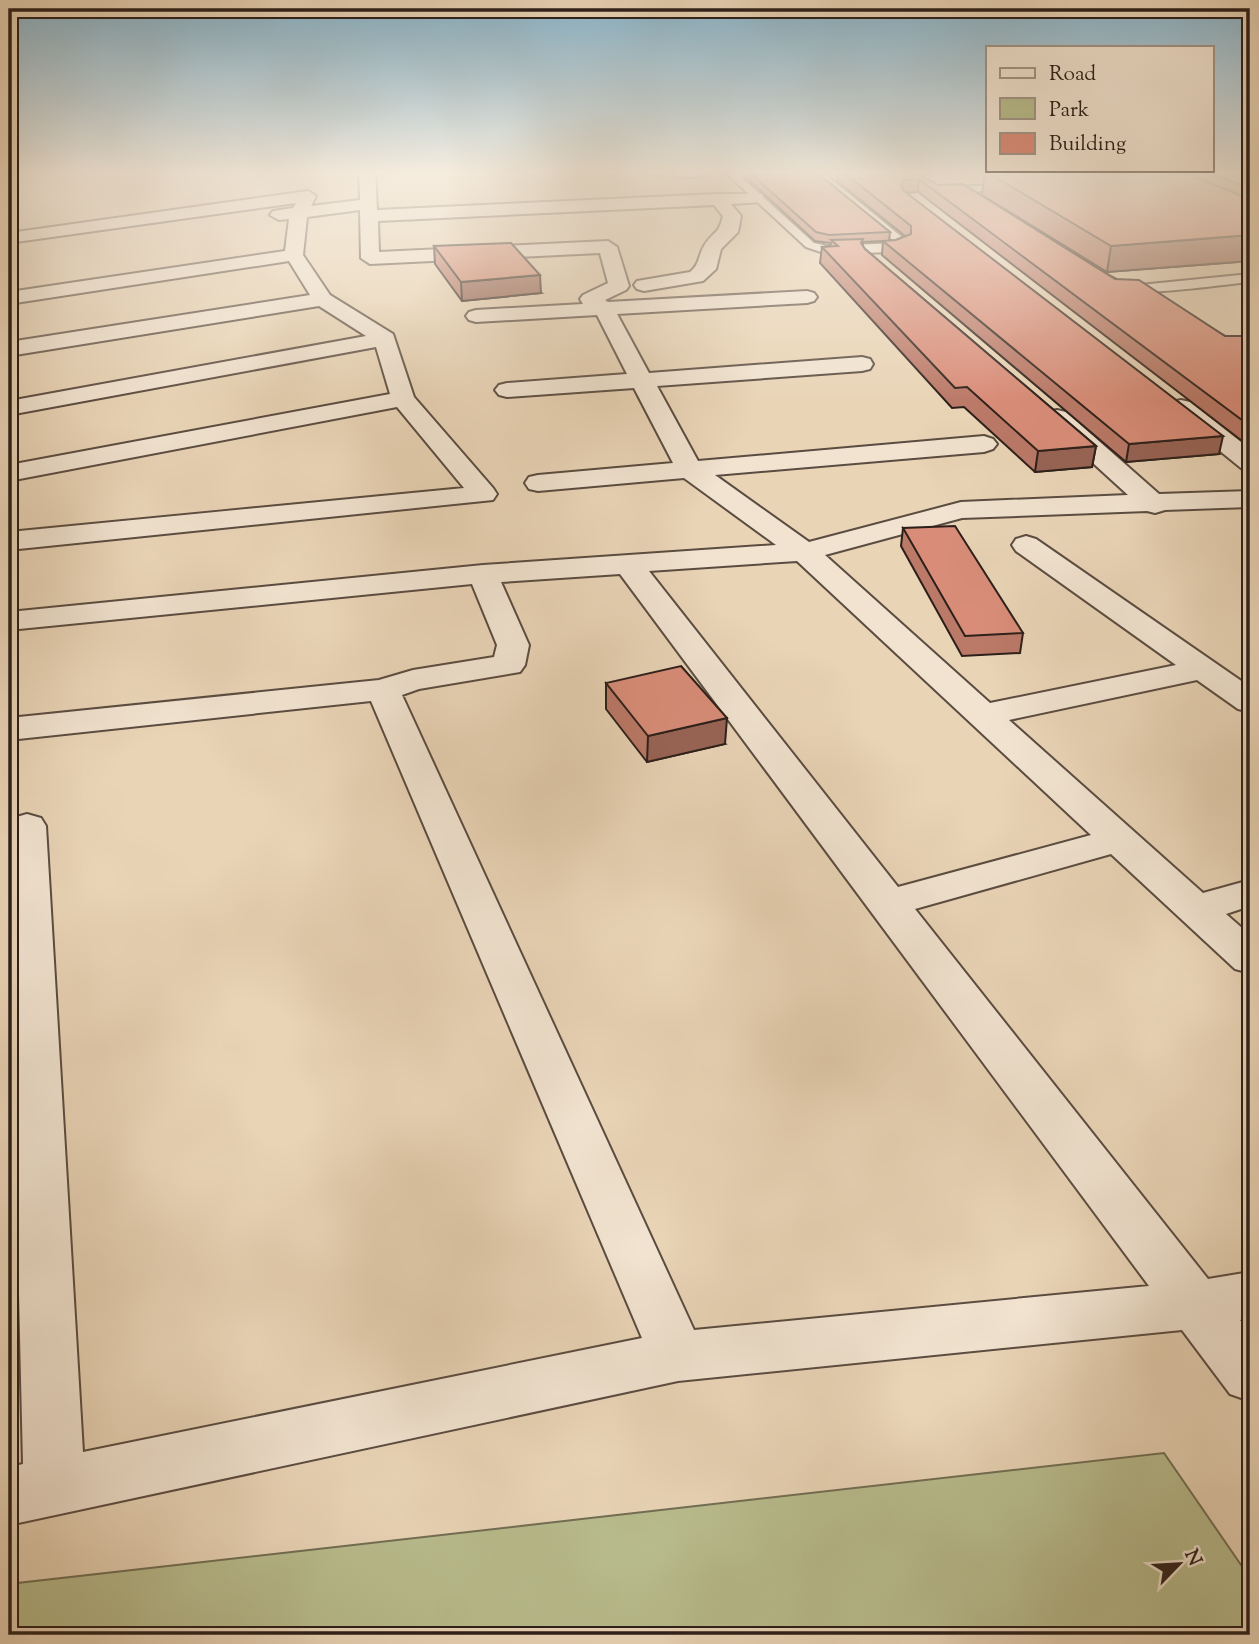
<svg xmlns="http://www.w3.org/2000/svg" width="1259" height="1644" viewBox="0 0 1259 1644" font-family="'Sorts Mill Goudy',serif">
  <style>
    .green { fill: #b8bc8d; stroke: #726e54; stroke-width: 2 }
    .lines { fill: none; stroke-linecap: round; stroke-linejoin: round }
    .service-casing { stroke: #5b4c41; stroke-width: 4 }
    .minor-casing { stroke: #5b4c41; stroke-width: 4 }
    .service { fill: #f1e3d0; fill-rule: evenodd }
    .minor { fill: #f1e3d0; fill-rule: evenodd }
    .wall { fill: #bb7968; stroke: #2c1f1a; stroke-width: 2 }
    .shaded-wall { fill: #986355; stroke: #2c1f1a; stroke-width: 2 }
    .building { fill: #d98d79; stroke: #2c1f1a; stroke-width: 2 }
  </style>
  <rect width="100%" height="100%" fill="#e9d4b6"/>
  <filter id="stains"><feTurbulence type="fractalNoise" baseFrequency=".00286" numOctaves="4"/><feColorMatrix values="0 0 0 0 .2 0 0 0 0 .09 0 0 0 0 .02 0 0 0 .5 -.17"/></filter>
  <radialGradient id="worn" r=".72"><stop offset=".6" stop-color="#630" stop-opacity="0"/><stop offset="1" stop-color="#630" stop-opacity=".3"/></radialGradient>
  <path class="green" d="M 1164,1453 L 1250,1578 L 1250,1635 L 9,1635 L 9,1584 Z"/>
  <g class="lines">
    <defs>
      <path id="service" d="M 815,171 L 826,175 L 908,242 L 908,246 L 894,252 L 827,254 L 806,247 L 727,174 L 732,171 ZM 807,175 L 818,179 L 896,243 L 828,246 L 814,243 L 741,177 Z
        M 1017,183 L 1022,186 L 1021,188 L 972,192 L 986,203 L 981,206 L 956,190 L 961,187 Z
        M 1250,274 L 1250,282 C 1226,284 1127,299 1113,288 L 1119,284 L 1140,285 Z"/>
      <path id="minor" d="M 359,171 L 375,171 L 377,210 L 718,194 L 762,194 L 764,198 L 762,202 L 731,204 L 741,216 L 738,232 L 721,249 L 716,269 L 703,281 L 644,291 L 637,289 L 634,285 L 637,281 L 690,272 C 700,264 698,256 704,246 C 712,232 719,235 723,216 L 714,205 L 378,221 L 379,252 L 608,241 L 617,247 L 629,286 L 626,290 L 605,300 L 608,302 L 807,291 L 814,293 L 817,297 L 814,301 L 807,303 L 617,314 L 649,373 L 862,357 L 870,359 L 873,364 L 870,369 L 862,371 L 657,386 L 698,461 L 984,436 L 993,439 L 997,444 L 993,449 L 984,452 L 715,475 L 809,542 L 961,502 L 1128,495 L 1048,422 L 1045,417 L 1048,412 L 1057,410 L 1066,412 L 1159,494 L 1250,491 L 1250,507 L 1165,510 L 1155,513 L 1147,511 L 962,518 L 825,555 L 990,703 L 1176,665 L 1016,551 L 1012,545 L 1016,539 L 1026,536 L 1036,539 L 1250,687 L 1250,712 L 1238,709 L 1197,680 L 1009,720 L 1203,893 L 1250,880 L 1250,906 L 1226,914 L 1250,935 L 1250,973 L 1235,969 L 1111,854 L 915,909 L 1208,1279 L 1250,1272 L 1250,1318 L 1240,1320 L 1250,1333 L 1250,1401 L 1230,1394 L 1182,1330 L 678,1381 L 9,1525 L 9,1467 L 23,1464 L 9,871 L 9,824 L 13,818 L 27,814 L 41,818 L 46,826 L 83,1452 L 642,1338 L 371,701 L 9,740 L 9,718 L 379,680 L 413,670 L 494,657 L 497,645 L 472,584 L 9,630 L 9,612 L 483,565 L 776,545 L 684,478 L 538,491 L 529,489 L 525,483 L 529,477 L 538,475 L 673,463 L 634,388 L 507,397 L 499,395 L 495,390 L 499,385 L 507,383 L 627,374 L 597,315 L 476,322 L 469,320 L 466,316 L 469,312 L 476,310 L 583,304 L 580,299 L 583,295 L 608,283 L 600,253 L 370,264 L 361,258 L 360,210 L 307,217 L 303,255 L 330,295 L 393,334 L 414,397 L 493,488 L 497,494 L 493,500 L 9,550 L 9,532 L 464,488 L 397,407 L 9,481 L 9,465 L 390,394 L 376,347 L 9,415 L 9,401 L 366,336 L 319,306 L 9,356 L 9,342 L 310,295 L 289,261 L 9,304 L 9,292 L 285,251 L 289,219 L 279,220 L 270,215 L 273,211 L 293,208 L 296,203 L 9,243 L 9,233 L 308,191 L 316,196 L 311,206 L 360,200 ZM 797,561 L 1091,835 L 898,887 L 649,571 ZM 620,574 L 1149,1286 L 694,1330 L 402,695 L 419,689 L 520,672 L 525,665 L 529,645 L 501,582 Z
        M 710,171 C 701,179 677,180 668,172 Z
        M 1181,400 L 1190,402 L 1250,449 L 1250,470 L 1241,468 L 1172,412 L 1169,407 L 1172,402 Z"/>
    </defs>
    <use href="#service" class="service-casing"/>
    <use href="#minor" class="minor-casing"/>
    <use href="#service" class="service"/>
    <use href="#minor" class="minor"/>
  </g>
  <path class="wall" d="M 838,171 L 913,171 L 938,185 L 1225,336 L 1250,336 L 1250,447 L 918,192 L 906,193 L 1219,454 L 1126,462 L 882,255 L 883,241 L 863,242 L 863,246 L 865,249 L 1096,446 L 1092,467 L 1035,472 L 964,407 L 952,408 L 820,263 L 822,247 L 830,246 L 831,243 L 815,241 L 750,181 L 750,173 L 890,232 L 889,241 L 896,240 L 905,236 L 837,181 Z
    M 985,171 L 1250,171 L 1250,261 L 1107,272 L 982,195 Z
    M 434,246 L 541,293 L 462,301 L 435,264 Z
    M 903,528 L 1023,633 L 1020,653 L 962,656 L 901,546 Z
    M 606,683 L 725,744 L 647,762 L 606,709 Z"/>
  <path class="shaded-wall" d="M 919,179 L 918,192 L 902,193 L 901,186 L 903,180 Z
    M 1250,235 L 1250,261 L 1107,272 L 1111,246 Z
    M 540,275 L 541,293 L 462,301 L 461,282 Z
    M 1223,436 L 1219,454 L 1126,462 L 1129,444 Z
    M 1096,446 L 1092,467 L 1035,472 L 1038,451 Z
    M 727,718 L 725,744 L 647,762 L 648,736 Z"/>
  <path class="building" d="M 811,171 L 817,173 L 890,232 L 829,235 L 816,232 L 750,173 Z
    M 842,171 L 913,171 L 938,185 L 963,184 L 1115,279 L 1139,280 L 1225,336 L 1250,336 L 1250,426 L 919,179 L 903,180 L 901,186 L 904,191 L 1223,436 L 1129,444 L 883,241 L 896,240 L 911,234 L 911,226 Z
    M 985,171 L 1179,171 L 1250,199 L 1250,235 L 1111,246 Z
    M 1207,171 L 1250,171 L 1250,189 Z
    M 863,239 L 861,243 L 865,249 L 1096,446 L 1038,451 L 967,387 L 955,388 L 822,247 L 838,246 L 831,240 Z
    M 511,243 L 540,275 L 461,282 L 434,246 Z
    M 955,526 L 1023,633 L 965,636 L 903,528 Z
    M 681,666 L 727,718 L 648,736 L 606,683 Z"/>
  <linearGradient id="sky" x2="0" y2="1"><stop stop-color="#88b6ce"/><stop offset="0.43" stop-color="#f5ecde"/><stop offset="1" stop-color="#f5ecde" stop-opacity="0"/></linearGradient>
  <rect width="1259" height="401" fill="url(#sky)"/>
  <rect width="1259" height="1644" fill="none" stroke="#e9d4b6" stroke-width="35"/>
  <rect x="10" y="10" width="1238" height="1623" fill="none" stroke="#2c1f1a" stroke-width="3.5"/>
  <rect x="18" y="18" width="1224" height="1609" fill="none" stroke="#2c1f1a" stroke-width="2"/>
  <rect x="986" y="46" width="228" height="126" fill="#f1e3d0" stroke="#a29587" stroke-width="2"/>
  <rect x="1000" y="68" width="35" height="10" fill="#f1e3d0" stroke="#a29587" stroke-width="2"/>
  <text x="1049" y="80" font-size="21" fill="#2c1f1a">Road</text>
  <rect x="1000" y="98" width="35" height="21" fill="#b8bc8d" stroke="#a29587" stroke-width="2"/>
  <text x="1049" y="116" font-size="21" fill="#2c1f1a">Park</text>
  <rect x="1000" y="133" width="35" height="21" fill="#d98d79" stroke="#a29587" stroke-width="2"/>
  <text x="1049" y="150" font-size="21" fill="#2c1f1a">Building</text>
  <g transform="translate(1179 1564) rotate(65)" stroke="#f1e3d0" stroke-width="5" paint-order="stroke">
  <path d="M0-5L12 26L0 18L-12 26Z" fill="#2c1f1a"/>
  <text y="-10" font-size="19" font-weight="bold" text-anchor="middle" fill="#2c1f1a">N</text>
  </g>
  <rect width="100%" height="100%" filter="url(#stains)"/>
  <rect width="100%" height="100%" fill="url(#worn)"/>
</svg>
